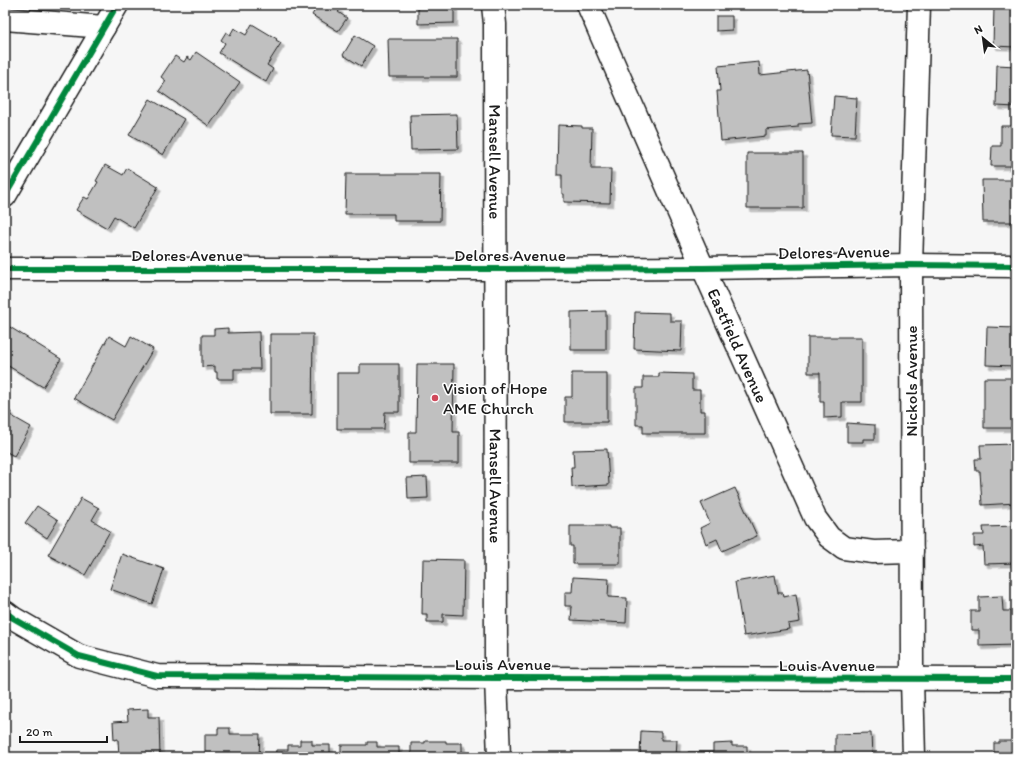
<svg xmlns="http://www.w3.org/2000/svg" width="1021" height="762" viewBox="0 0 1021 762" font-family="Itim,sans-serif">
  <style>
    .building { fill: #c0c0c0; stroke: #1c1c1c; filter: url(#shadow) }
    .lines { fill: none; stroke-linecap: round; stroke-linejoin: round }
    .minor-casing { stroke: #1c1c1c; stroke-width: 25 }
    .minor { stroke: #fff; stroke-width: 22 }
    .cycleway-casing { stroke: #fff; stroke-width: 8 }
    .cycleway { stroke: #00873e; stroke-width: 6 }
    .poi-dot { fill: #d1495b; stroke: #fff; stroke-width: 1.5 }
    .labels { text-anchor: middle; stroke-width: 3; stroke-linejoin: round; paint-order: stroke }
    .street-label { font-size: 17px; fill: #1c1c1c; stroke: #fff }
    .poi-label { font-size: 17px; fill: #1c1c1c; stroke: #fff; text-anchor: start }
  </style>
  <defs>
    <filter id="shadow"><feDropShadow dx="3.5" dy="3.5" stdDeviation="0" flood-color="#0004"/></filter>
  </defs>
  <rect width="100%" height="100%" fill="#f6f6f6"/>
  <filter id="ink" filterUnits="userSpaceOnUse"><feTurbulence type="fractalNoise" baseFrequency=".025" numOctaves="2"/><feDisplacementMap in="SourceGraphic" scale="8" xChannelSelector="R" yChannelSelector="G"/><feConvolveMatrix kernelMatrix="1 2 1 2 8 2 1 2 1" color-interpolation-filters="sRGB"/></filter>
  <g filter="url(#ink)">
    <path class="building" d="M 318,5 L 331,5 L 340,10 L 338,12 L 347,18 L 338,31 L 312,15 Z
      M 418,5 L 454,5 L 454,23 L 418,24 Z
      M 994,7 L 1016,7 L 1016,47 L 993,46 Z
      M 716,16 L 732,16 L 732,30 L 716,31 Z
      M 252,24 L 277,39 L 276,40 L 281,43 L 267,65 L 273,69 L 266,82 L 219,53 L 225,43 L 221,40 L 226,32 L 230,35 L 234,28 L 246,35 Z
      M 355,35 L 373,46 L 361,66 L 343,55 Z
      M 388,39 L 457,39 L 457,77 L 389,77 Z
      M 196,52 L 240,82 L 209,126 L 159,91 L 166,81 L 161,77 L 175,56 L 184,62 L 187,57 L 191,60 Z
      M 759,62 L 760,75 L 807,70 L 812,123 L 798,124 L 798,127 L 766,130 L 766,136 L 721,141 L 717,91 L 720,91 L 718,66 Z
      M 997,65 L 1016,66 L 1016,107 L 996,106 Z
      M 834,96 L 857,98 L 855,136 L 831,135 Z
      M 150,99 L 184,119 L 163,155 L 129,135 Z
      M 457,114 L 458,149 L 411,150 L 410,115 Z
      M 558,125 L 582,126 L 582,128 L 592,128 L 591,169 L 611,169 L 610,203 L 564,202 L 564,194 L 562,194 L 562,175 L 557,175 Z
      M 1001,126 L 1016,126 L 1016,166 L 991,166 L 992,146 L 1001,146 Z
      M 747,153 L 803,153 L 803,208 L 747,208 Z
      M 105,165 L 123,175 L 127,168 L 158,187 L 134,228 L 114,216 L 107,228 L 76,210 L 84,197 L 88,199 L 98,182 L 96,181 Z
      M 346,174 L 441,174 L 440,221 L 394,221 L 394,214 L 345,214 Z
      M 982,180 L 1016,180 L 1016,222 L 983,222 Z
      M 606,311 L 606,350 L 571,350 L 571,312 Z
      M 635,312 L 670,313 L 670,321 L 682,321 L 681,351 L 634,349 Z
      M 5,324 L 61,359 L 43,387 L 5,364 Z
      M 987,327 L 1016,328 L 1016,366 L 986,365 Z
      M 228,328 L 228,333 L 259,332 L 260,369 L 234,369 L 234,379 L 217,379 L 217,372 L 215,372 L 215,366 L 202,367 L 202,335 L 214,335 L 214,329 Z
      M 270,334 L 313,334 L 312,414 L 270,414 Z
      M 109,336 L 126,346 L 131,336 L 153,349 L 112,420 L 74,398 Z
      M 808,337 L 862,337 L 862,402 L 842,402 L 842,417 L 824,418 L 824,402 L 820,402 L 820,373 L 808,373 Z
      M 360,364 L 399,364 L 399,412 L 385,412 L 384,429 L 337,429 L 337,373 L 360,373 Z
      M 417,364 L 454,364 L 453,432 L 459,432 L 459,463 L 409,463 L 409,432 L 416,432 Z
      M 572,373 L 607,373 L 607,422 L 565,422 L 565,397 L 572,397 Z
      M 659,373 L 692,374 L 692,390 L 700,390 L 700,411 L 705,411 L 705,433 L 643,433 L 643,425 L 636,425 L 636,388 L 643,388 L 643,377 L 659,377 Z
      M 984,378 L 1016,378 L 1016,428 L 984,428 Z
      M 5,409 L 11,412 L 10,415 L 31,427 L 14,456 L 5,451 Z
      M 847,423 L 875,425 L 875,439 L 863,439 L 863,442 L 847,442 Z
      M 1016,444 L 1016,503 L 982,505 L 980,471 L 976,471 L 975,459 L 981,459 L 980,445 Z
      M 607,449 L 609,485 L 572,487 L 571,467 L 574,467 L 573,450 Z
      M 427,477 L 428,498 L 408,499 L 407,478 Z
      M 735,488 L 757,536 L 722,551 L 717,539 L 706,544 L 700,528 L 710,523 L 701,503 Z
      M 81,498 L 99,508 L 92,520 L 110,531 L 85,575 L 48,555 Z
      M 37,506 L 58,520 L 47,538 L 25,523 Z
      M 570,526 L 609,526 L 609,528 L 620,528 L 620,564 L 573,564 L 573,546 L 570,546 Z
      M 1016,526 L 1016,563 L 984,564 L 983,546 L 974,547 L 974,535 L 984,535 L 983,527 Z
      M 122,554 L 164,569 L 152,604 L 110,589 Z
      M 423,559 L 464,560 L 463,615 L 443,614 L 443,622 L 427,622 L 427,614 L 422,614 Z
      M 775,575 L 778,593 L 783,593 L 784,597 L 796,594 L 800,622 L 788,624 L 789,629 L 744,636 L 735,582 Z
      M 573,577 L 609,579 L 608,597 L 627,598 L 626,623 L 571,620 L 572,606 L 565,606 L 565,592 L 572,592 Z
      M 1002,596 L 1003,611 L 1016,611 L 1016,645 L 979,646 L 979,630 L 971,630 L 971,611 L 979,611 L 979,597 Z
      M 148,709 L 148,717 L 159,717 L 160,757 L 119,757 L 118,739 L 114,740 L 113,722 L 128,721 L 127,710 Z
      M 218,728 L 230,728 L 230,734 L 260,734 L 259,757 L 205,757 L 205,734 L 218,734 Z
      M 641,731 L 661,732 L 661,740 L 677,740 L 676,757 L 640,757 Z
      M 871,733 L 872,757 L 835,757 L 835,734 Z
      M 300,740 L 312,740 L 312,745 L 330,745 L 330,757 L 275,757 L 276,750 L 288,750 L 288,745 L 300,745 Z
      M 425,741 L 446,741 L 446,743 L 462,743 L 462,757 L 411,757 L 411,743 L 425,743 Z
      M 999,741 L 1016,741 L 1016,757 L 994,757 L 994,743 L 999,743 Z
      M 367,742 L 377,742 L 377,747 L 399,747 L 399,757 L 341,757 L 341,745 L 367,745 Z
      M 732,743 L 732,746 L 747,746 L 747,757 L 688,757 L 688,752 L 713,752 L 713,744 Z"/>
    <g class="lines">
      <defs>
        <g id="minor">
          <path id="s1" d="M 493,5 L 495,24 L 496,678 L 499,757"/>
          <path id="s2" d="M 588,5 L 703,268 L 815,518 L 829,537 L 844,548 L 873,552 L 912,551"/>
          <path d="M 5,19 L 104,27"/>
          <path d="M 5,196 L 117,5"/>
          <path d="M 5,269 L 495,269 L 703,268 L 911,265 L 1016,266"/>
          <path d="M 5,612 L 13,618 L 79,656 L 157,676 L 496,678 L 1016,679"/>
          <path d="M 914,757 L 912,679 L 911,265 L 919,5"/>
        </g>
      </defs>
      <use href="#minor" class="minor-casing"/>
      <use href="#minor" class="minor"/>
      <defs>
        <path id="cycleway" d="M 5,196 L 117,5
          M 5,269 L 495,269 L 703,268 L 911,265 L 1016,266
          M 5,612 L 13,618 L 79,656 L 157,676 L 496,678 L 1016,679"/>
      </defs>
      <use href="#cycleway" class="cycleway-casing"/>
      <use href="#cycleway" class="cycleway"/>
    </g>
  </g>
  <circle class="poi-dot" cx="435" cy="398" r="4"/>
  <g class="labels">
    <g class="street-label">
      <text dy="6" stroke="none"><textPath href="#s1" startOffset="157">Mansell Avenue</textPath></text>
      <text transform="translate(834 252) rotate(-1)" y="6">Delores Avenue</text>
      <text x="187" y="261">Delores Avenue</text>
      <text x="510" y="261">Delores Avenue</text>
      <text dy="6" stroke="none"><textPath href="#s2" startOffset="372">Eastfield Avenue</textPath></text>
      <text transform="translate(911 381) rotate(-90)" y="6">Nickols Avenue</text>
      <text dy="6" stroke="none"><textPath href="#s1" startOffset="481">Mansell Avenue</textPath></text>
      <text x="503" y="670">Louis Avenue</text>
      <text x="827" y="671">Louis Avenue</text>
    </g>
    <g class="poi-label">
      <text x="443" y="394">Vision of Hope<tspan x="443" dy="20">AME Church</tspan></text>
    </g>
  </g>
  <rect width="1021" height="762" fill="none" stroke="#fff" stroke-width="20"/>
  <rect x="10" y="10" width="1001" height="742" fill="none" stroke="#1c1c1c" stroke-width="1.5" filter="url(#ink)"/>
  <g transform="translate(983 38) rotate(331)" stroke="#ffffff" stroke-width="3" paint-order="stroke">
  <path d="M0-3L7 15L0 10L-7 15Z" fill="#1c1c1c"/>
  <text y="-6" font-size="11" font-weight="bold" text-anchor="middle" fill="#1c1c1c">N</text>
  </g>
  <path d="M20 736v6h87v-6" fill="none" stroke="#1c1c1c" stroke-width="2"/>
  <text x="26" y="736" font-size="12" fill="#1c1c1c" stroke="#ffffff" stroke-width="3" paint-order="stroke">20 m</text>
</svg>
